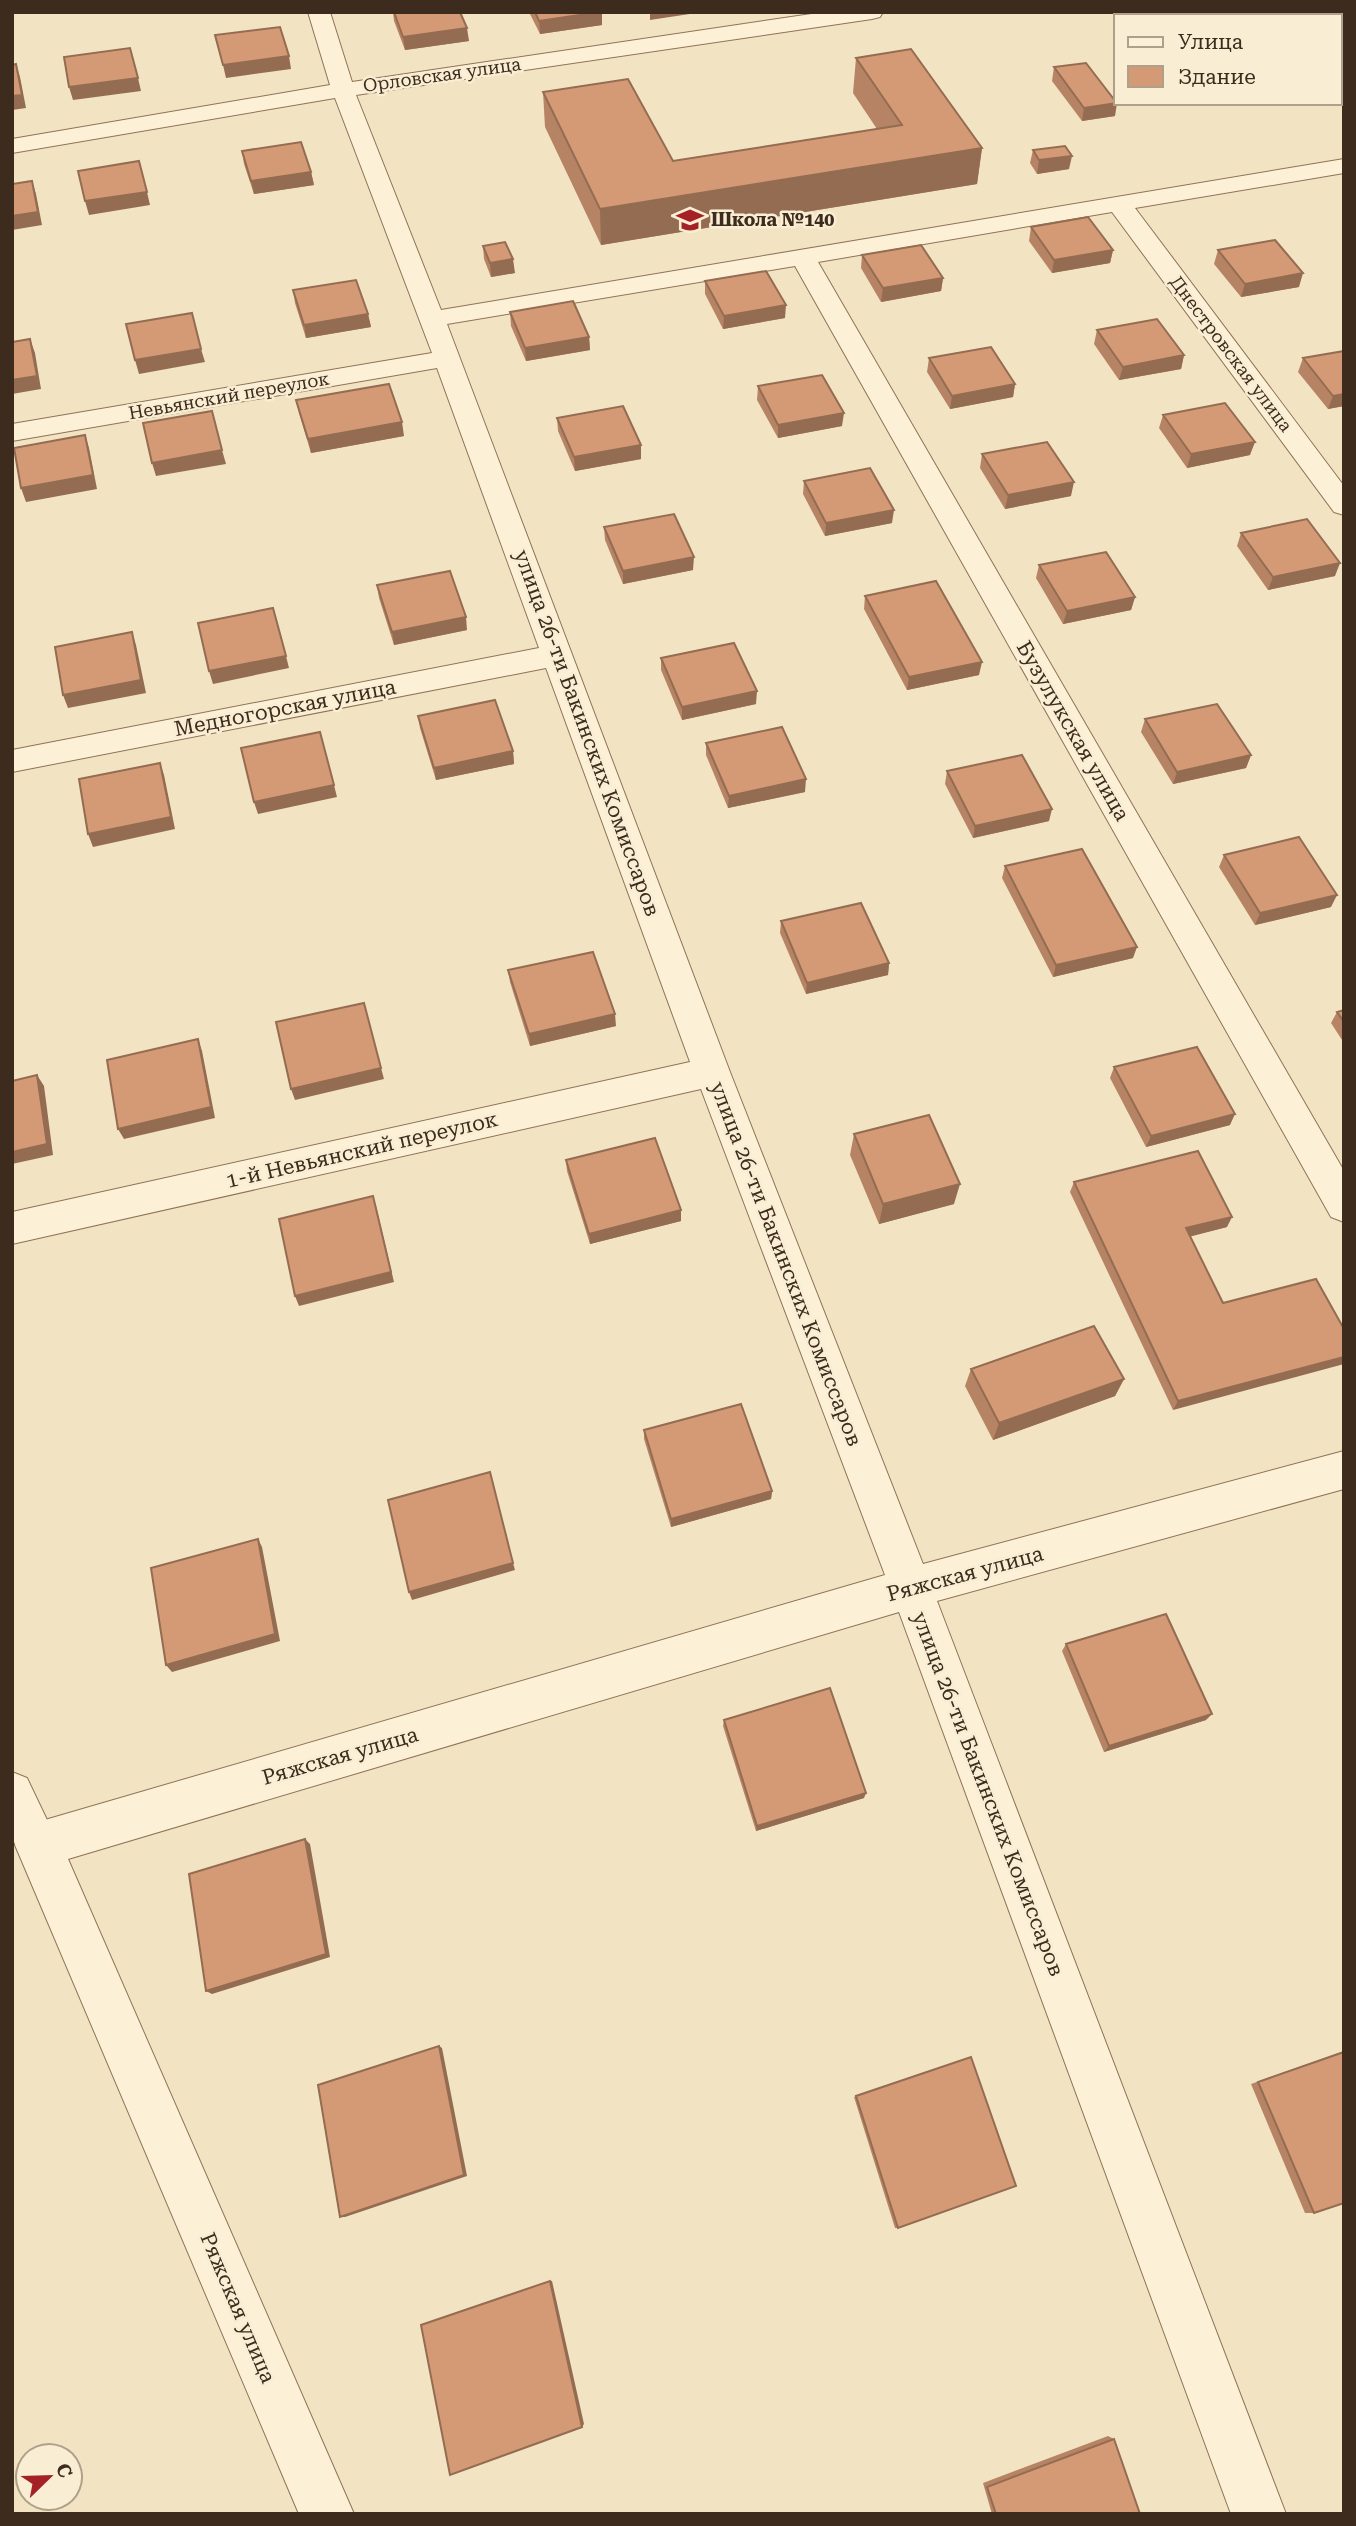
<svg xmlns="http://www.w3.org/2000/svg" width="1356" height="2526" viewBox="0 0 1356 2526" font-family="'Roboto Serif',serif">
  <style>
    .lines { fill: none; stroke-linecap: round; stroke-linejoin: round }
    .service-casing { stroke: #8f7357; stroke-width: 2 }
    .minor-casing { stroke: #8f7357; stroke-width: 2 }
    .service { fill: #fcf0d7; fill-rule: evenodd }
    .minor { fill: #fcf0d7; fill-rule: evenodd }
    .wall { fill: #b68465 }
    .shaded-wall { fill: #946c52 }
    .building { fill: #d49a75; stroke: #946c52; stroke-width: 2 }
    .labels { text-anchor: middle; stroke-width: 5; stroke-linejoin: round; paint-order: stroke }
    .far-street-label { font-size: 18px; fill: #3d2c1d; stroke: #f9edd3 }
    .far-poi-label { font-size: 18px; font-weight: bold; fill: #3d2c1d; stroke: #f9edd3; text-anchor: start }
    .street-label { font-size: 21px; fill: #3d2c1d; stroke: #f9edd3 }
  </style>
  <rect width="100%" height="100%" fill="#f2e3c3"/>
  <g class="lines">
    <defs>
      <path id="service" d="M 12,1772 L 27,1778 L 59,1845 L 53,1860 L 38,1866 L 23,1860 L 12,1838 Z"/>
      <path id="minor" d="M 308,12 L 330,12 L 352,82 L 825,12 L 883,12 L 880,17 L 872,19 L 356,95 L 441,310 L 1344,159 L 1344,173 L 1135,208 L 1344,486 L 1344,515 L 1334,512 L 1112,212 L 818,262 L 1344,1171 L 1344,1222 L 1331,1217 L 795,266 L 447,324 L 730,1072 L 923,1564 L 1344,1451 L 1344,1489 L 937,1601 L 1286,2514 L 1231,2514 L 899,1612 L 68,1859 L 354,2514 L 299,2514 L 15,1845 L 22,1829 L 38,1822 L 885,1575 L 701,1089 L 12,1244 L 12,1212 L 690,1062 L 546,668 L 12,772 L 12,750 L 539,648 L 437,368 L 12,441 L 12,424 L 432,353 L 335,98 L 12,153 L 12,139 L 330,85 Z"/>
    </defs>
    <use href="#service" class="service-casing"/>
    <use href="#minor" class="minor-casing"/>
    <use href="#service" class="service"/>
    <use href="#minor" class="minor"/>
  </g>
  <path class="wall" d="M 393,12 L 460,12 L 469,41 L 405,50 L 394,21 Z
    M 529,12 L 602,12 L 602,25 L 540,34 Z
    M 856,58 L 982,148 L 977,184 L 601,245 L 545,127 L 543,92 L 673,161 L 877,129 L 853,93 Z
    M 1054,67 L 1115,116 L 1082,121 L 1052,81 Z
    M 1033,150 L 1069,169 L 1037,174 L 1030,163 Z
    M 242,151 L 311,172 L 314,185 L 254,194 L 244,164 Z
    M 1031,227 L 1113,250 L 1110,263 L 1052,273 L 1029,241 Z
    M 483,246 L 515,273 L 491,277 L 484,259 Z
    M 1218,250 L 1299,287 L 1241,297 L 1214,264 Z
    M 862,255 L 943,278 L 941,291 L 881,302 L 861,268 Z
    M 705,281 L 785,318 L 723,329 L 705,294 Z
    M 293,290 L 368,314 L 371,327 L 306,338 L 295,303 Z
    M 510,312 L 589,337 L 590,350 L 526,361 L 511,326 Z
    M 1097,330 L 1184,355 L 1181,369 L 1119,380 L 1094,344 Z
    M 1344,351 L 1344,406 L 1328,409 L 1298,372 L 1303,358 Z
    M 929,358 L 1015,384 L 1013,397 L 950,409 L 927,372 Z
    M 758,386 L 842,426 L 778,438 L 757,400 Z
    M 296,400 L 404,436 L 311,453 L 299,413 Z
    M 1163,415 L 1250,455 L 1187,468 L 1159,428 Z
    M 557,418 L 641,459 L 575,471 L 558,431 Z
    M 982,454 L 1071,496 L 1005,509 L 980,468 Z
    M 804,481 L 892,523 L 825,536 L 803,494 Z
    M 604,527 L 693,570 L 623,584 L 605,540 Z
    M 1241,533 L 1335,576 L 1268,590 L 1237,546 Z
    M 1039,565 L 1135,597 L 1131,610 L 1063,624 L 1036,578 Z
    M 377,585 L 467,630 L 394,645 L 379,598 Z
    M 865,596 L 979,675 L 907,690 L 864,609 Z
    M 661,658 L 756,704 L 682,720 L 661,670 Z
    M 418,716 L 513,751 L 514,764 L 436,780 L 420,728 Z
    M 1145,719 L 1251,755 L 1246,768 L 1173,784 L 1141,732 Z
    M 706,743 L 805,792 L 728,808 L 706,755 Z
    M 947,771 L 1049,821 L 973,838 L 945,784 Z
    M 1224,855 L 1331,907 L 1255,925 L 1219,867 Z
    M 1005,866 L 1133,958 L 1053,977 L 1002,878 Z
    M 781,921 L 889,963 L 888,975 L 806,994 L 780,933 Z
    M 508,970 L 616,1026 L 530,1046 L 510,982 Z
    M 1344,1010 L 1344,1043 L 1331,1023 L 1337,1012 Z
    M 1114,1067 L 1230,1125 L 1146,1147 L 1110,1078 Z
    M 854,1134 L 954,1204 L 879,1224 L 850,1155 Z
    M 566,1160 L 681,1221 L 590,1244 L 567,1171 Z
    M 1074,1182 L 1227,1227 L 1190,1236 L 1223,1303 L 1316,1279 L 1173,1410 L 1070,1192 Z
    M 971,1369 L 1124,1379 L 1115,1396 L 993,1440 L 965,1386 Z
    M 644,1430 L 772,1491 L 771,1499 L 671,1527 L 644,1439 Z
    M 1066,1644 L 1206,1720 L 1104,1752 L 1062,1651 Z
    M 724,1720 L 864,1798 L 756,1831 L 723,1726 Z
    M 1344,2051 L 1344,2203 L 1314,2213 L 1305,2213 L 1251,2084 Z
    M 856,2096 L 898,2228 L 895,2228 L 854,2097 Z
    M 1108,2436 L 1114,2439 L 1140,2514 L 992,2514 L 983,2483 Z"/>
  <path class="shaded-wall" d="M 602,12 L 602,25 L 540,34 L 539,21 Z
    M 650,12 L 703,12 L 650,20 Z
    M 467,28 L 469,41 L 405,50 L 403,37 Z
    M 289,56 L 291,69 L 226,78 L 223,65 Z
    M 16,64 L 20,77 L 26,108 L 12,110 L 12,96 Z
    M 138,78 L 141,91 L 73,100 L 69,87 Z
    M 1117,103 L 1115,116 L 1082,121 L 1084,108 Z
    M 982,148 L 977,184 L 601,245 L 600,209 Z
    M 1072,156 L 1069,169 L 1037,174 L 1039,160 Z
    M 311,172 L 314,185 L 254,194 L 251,181 Z
    M 32,181 L 36,194 L 42,225 L 12,230 L 12,216 Z
    M 147,192 L 150,205 L 89,215 L 85,201 Z
    M 1113,250 L 1110,263 L 1052,273 L 1054,260 Z
    M 513,259 L 515,273 L 491,277 L 490,263 Z
    M 1303,273 L 1299,287 L 1241,297 L 1245,284 Z
    M 943,278 L 941,291 L 881,302 L 883,288 Z
    M 786,305 L 785,318 L 723,329 L 724,316 Z
    M 368,314 L 371,327 L 306,338 L 304,325 Z
    M 589,337 L 590,350 L 526,361 L 525,348 Z
    M 30,339 L 35,353 L 41,389 L 12,394 L 12,380 Z
    M 201,349 L 205,362 L 139,374 L 135,360 Z
    M 1184,355 L 1181,369 L 1119,380 L 1123,367 Z
    M 1015,384 L 1013,397 L 950,409 L 952,396 Z
    M 1344,394 L 1344,406 L 1328,409 L 1333,396 Z
    M 844,413 L 842,426 L 778,438 L 778,425 Z
    M 402,422 L 404,436 L 311,453 L 308,439 Z
    M 85,435 L 89,448 L 97,489 L 26,502 L 21,488 Z
    M 1255,442 L 1250,455 L 1187,468 L 1191,454 Z
    M 641,445 L 641,459 L 575,471 L 574,457 Z
    M 222,450 L 226,464 L 156,476 L 152,463 Z
    M 1074,482 L 1071,496 L 1005,509 L 1008,495 Z
    M 894,510 L 892,523 L 825,536 L 826,523 Z
    M 694,557 L 693,570 L 623,584 L 623,571 Z
    M 1340,563 L 1335,576 L 1268,590 L 1273,577 Z
    M 1135,597 L 1131,610 L 1063,624 L 1067,611 Z
    M 466,617 L 467,630 L 394,645 L 392,632 Z
    M 132,632 L 136,645 L 146,693 L 68,708 L 63,695 Z
    M 286,656 L 289,668 L 213,684 L 209,671 Z
    M 982,662 L 979,675 L 907,690 L 909,677 Z
    M 757,691 L 756,704 L 682,720 L 682,707 Z
    M 513,751 L 514,764 L 436,780 L 434,768 Z
    M 1251,755 L 1246,768 L 1173,784 L 1177,772 Z
    M 160,763 L 164,775 L 175,829 L 93,847 L 88,834 Z
    M 806,779 L 805,792 L 728,808 L 729,796 Z
    M 334,785 L 337,797 L 258,814 L 254,802 Z
    M 1052,809 L 1049,821 L 973,838 L 975,826 Z
    M 1337,895 L 1331,907 L 1255,925 L 1260,913 Z
    M 1137,947 L 1133,958 L 1053,977 L 1056,965 Z
    M 889,963 L 888,975 L 806,994 L 807,983 Z
    M 615,1014 L 616,1026 L 530,1046 L 529,1034 Z
    M 198,1039 L 202,1051 L 215,1118 L 124,1139 L 118,1129 Z
    M 381,1068 L 384,1079 L 295,1100 L 291,1089 Z
    M 37,1075 L 44,1086 L 53,1155 L 12,1164 L 12,1152 Z
    M 1235,1114 L 1230,1125 L 1146,1147 L 1151,1136 Z
    M 960,1184 L 954,1204 L 879,1224 L 883,1204 Z
    M 376,1206 L 394,1282 L 299,1306 L 295,1296 Z
    M 681,1210 L 681,1221 L 590,1244 L 589,1234 Z
    M 1232,1217 L 1227,1227 L 1181,1239 L 1186,1228 Z
    M 1344,1357 L 1344,1364 L 1173,1410 L 1178,1401 Z
    M 1124,1379 L 1115,1396 L 993,1440 L 999,1423 Z
    M 772,1491 L 771,1499 L 671,1527 L 671,1519 Z
    M 258,1539 L 262,1547 L 280,1641 L 172,1672 L 166,1665 Z
    M 513,1563 L 515,1570 L 412,1600 L 409,1592 Z
    M 1212,1714 L 1206,1720 L 1104,1752 L 1109,1746 Z
    M 866,1793 L 864,1798 L 756,1831 L 757,1826 Z
    M 305,1839 L 310,1844 L 330,1957 L 212,1994 L 206,1991 Z
    M 439,2046 L 442,2048 L 467,2176 L 345,2217 L 340,2217 Z
    M 550,2281 L 552,2281 L 584,2424 L 582,2427 Z"/>
  <path class="building" d="M 394,12 L 460,12 L 467,28 L 403,37 Z
    M 535,12 L 600,12 L 539,21 Z
    M 280,27 L 289,56 L 223,65 L 215,35 Z
    M 130,48 L 138,78 L 69,87 L 64,57 Z
    M 911,49 L 982,148 L 600,209 L 543,92 L 628,79 L 673,161 L 902,125 L 856,58 Z
    M 1086,63 L 1116,102 L 1116,103 L 1117,103 L 1084,108 L 1054,67 Z
    M 16,64 L 22,95 L 12,96 L 12,65 Z
    M 301,142 L 311,172 L 251,181 L 242,151 Z
    M 1065,146 L 1072,156 L 1039,160 L 1033,150 Z
    M 139,161 L 147,192 L 85,201 L 78,171 Z
    M 32,181 L 38,212 L 12,216 L 12,184 Z
    M 1088,217 L 1113,250 L 1054,260 L 1031,227 Z
    M 1275,240 L 1303,273 L 1245,284 L 1218,250 Z
    M 505,242 L 513,259 L 490,263 L 483,246 Z
    M 921,245 L 943,278 L 883,288 L 862,255 Z
    M 766,271 L 786,305 L 724,316 L 705,281 Z
    M 356,280 L 368,314 L 304,325 L 293,290 Z
    M 573,301 L 589,337 L 525,348 L 510,312 Z
    M 192,313 L 201,349 L 135,360 L 126,324 Z
    M 1157,319 L 1184,355 L 1123,367 L 1097,330 Z
    M 30,339 L 37,376 L 12,380 L 12,342 Z
    M 991,347 L 1015,384 L 952,396 L 929,358 Z
    M 1344,351 L 1344,394 L 1333,396 L 1303,358 Z
    M 822,375 L 844,413 L 778,425 L 758,386 Z
    M 389,384 L 402,422 L 308,439 L 296,400 Z
    M 1225,403 L 1255,442 L 1191,454 L 1163,415 Z
    M 623,406 L 641,445 L 574,457 L 557,418 Z
    M 212,411 L 222,450 L 152,463 L 143,423 Z
    M 85,435 L 93,475 L 21,488 L 14,448 Z
    M 1047,442 L 1074,482 L 1008,495 L 982,454 Z
    M 870,468 L 894,510 L 826,523 L 804,481 Z
    M 674,514 L 694,557 L 623,571 L 604,527 Z
    M 1307,519 L 1340,563 L 1273,577 L 1241,533 Z
    M 1106,552 L 1135,597 L 1067,611 L 1039,565 Z
    M 450,571 L 466,617 L 392,632 L 377,585 Z
    M 936,581 L 982,662 L 909,677 L 865,596 Z
    M 273,608 L 286,656 L 209,671 L 198,623 Z
    M 132,632 L 141,680 L 63,695 L 55,647 Z
    M 734,643 L 757,691 L 682,707 L 661,658 Z
    M 495,700 L 513,751 L 434,768 L 418,716 Z
    M 1217,704 L 1251,755 L 1177,772 L 1145,719 Z
    M 782,727 L 806,779 L 729,796 L 706,743 Z
    M 320,732 L 334,785 L 254,802 L 241,748 Z
    M 1022,755 L 1052,809 L 975,826 L 947,771 Z
    M 160,763 L 171,817 L 88,834 L 79,779 Z
    M 1299,837 L 1337,895 L 1260,913 L 1224,855 Z
    M 1082,849 L 1137,947 L 1056,965 L 1005,866 Z
    M 861,903 L 889,963 L 807,983 L 781,921 Z
    M 593,952 L 615,1014 L 529,1034 L 508,970 Z
    M 364,1003 L 381,1068 L 291,1089 L 276,1022 Z
    M 1344,1010 L 1344,1022 L 1337,1012 Z
    M 198,1039 L 211,1107 L 118,1129 L 107,1060 Z
    M 1197,1047 L 1235,1114 L 1151,1136 L 1114,1067 Z
    M 37,1075 L 47,1144 L 12,1152 L 12,1081 Z
    M 929,1115 L 960,1184 L 883,1204 L 854,1134 Z
    M 655,1138 L 681,1210 L 589,1234 L 566,1160 Z
    M 1198,1151 L 1232,1217 L 1186,1228 L 1223,1303 L 1316,1279 L 1344,1329 L 1344,1357 L 1178,1401 L 1074,1182 Z
    M 373,1196 L 391,1272 L 295,1296 L 279,1219 Z
    M 1094,1326 L 1124,1379 L 999,1423 L 971,1369 Z
    M 741,1404 L 772,1491 L 671,1519 L 644,1430 Z
    M 490,1472 L 513,1563 L 409,1592 L 388,1500 Z
    M 258,1539 L 275,1634 L 166,1665 L 151,1568 Z
    M 1166,1614 L 1212,1714 L 1109,1746 L 1066,1644 Z
    M 830,1688 L 866,1793 L 757,1826 L 724,1720 Z
    M 305,1839 L 326,1954 L 206,1991 L 189,1874 Z
    M 439,2046 L 464,2175 L 340,2217 L 318,2085 Z
    M 1344,2052 L 1344,2203 L 1314,2213 L 1258,2082 Z
    M 971,2057 L 1016,2186 L 898,2228 L 856,2096 Z
    M 550,2281 L 582,2427 L 450,2475 L 421,2325 Z
    M 1114,2439 L 1140,2514 L 996,2514 L 987,2487 Z"/>
  <defs>
    <symbol id="school-bare" viewBox="-9 -9 18 18"><path d="M0-5L7-2L0 1L-7-2ZM-4 1L0 2.5L4 1V4Q0 6-4 4Z" fill="#a42126" stroke="#f9edd3" stroke-width="2.5" paint-order="stroke"/></symbol>
  </defs>
  <g fill-rule="evenodd">
    <use href="#school-bare" x="671" y="201" width="38" height="38"/>
  </g>
  <g class="labels">
    <g class="far-street-label">
      <text transform="translate(442 75) rotate(-8)" y="6">Орловская улица</text>
      <text transform="translate(1231 354) rotate(53)" y="6">Днестровская улица</text>
      <text transform="translate(229 396) rotate(-10)" y="6">Невьянский переулок</text>
    </g>
    <g class="far-poi-label">
      <text x="711" y="226">Школа №140</text>
    </g>
    <g class="street-label">
      <text transform="translate(285 708) rotate(-11)" y="7">Медногорская улица</text>
      <text transform="translate(1073 731) rotate(60)" y="7">Бузулукская улица</text>
      <text transform="translate(587 733) rotate(70)" y="7">улица 26-ти Бакинских Комиссаров</text>
      <text transform="translate(362 1150) rotate(-13)" y="7">1-й Невьянский переулок</text>
      <text transform="translate(786 1264) rotate(69)" y="7">улица 26-ти Бакинских Комиссаров</text>
      <text transform="translate(965 1574) rotate(-15)" y="7">Ряжская улица</text>
      <text transform="translate(340 1756) rotate(-16)" y="7">Ряжская улица</text>
      <text transform="translate(988 1794) rotate(69)" y="7">улица 26-ти Бакинских Комиссаров</text>
      <text transform="translate(238 2308) rotate(67)" y="7">Ряжская улица</text>
    </g>
  </g>
  <rect width="1356" height="2526" fill="none" stroke="#3d2c1d" stroke-width="28"/>
  <rect x="1114" y="14" width="228" height="91" fill="#f9edd3" stroke="#aea08a" stroke-width="2"/>
  <rect x="1128" y="37" width="35" height="10" fill="#fcf0d7" stroke="#aea08a" stroke-width="2"/>
  <text x="1178" y="49" font-size="21" fill="#3d2c1d">Улица</text>
  <rect x="1128" y="66" width="35" height="21" fill="#d49a75" stroke="#aea08a" stroke-width="2"/>
  <text x="1178" y="84" font-size="21" fill="#3d2c1d">Здание</text>
  <g transform="translate(49 2477) rotate(67)"><circle r="33" fill="#f9edd3" stroke="#aea08a" stroke-width="2"/>
  <path d="M0-5L12 26L0 18L-12 26Z" fill="#a42126"/>
  <text y="-10" font-size="19" font-weight="bold" text-anchor="middle" fill="#3d2c1d">С</text>
  </g>
</svg>
